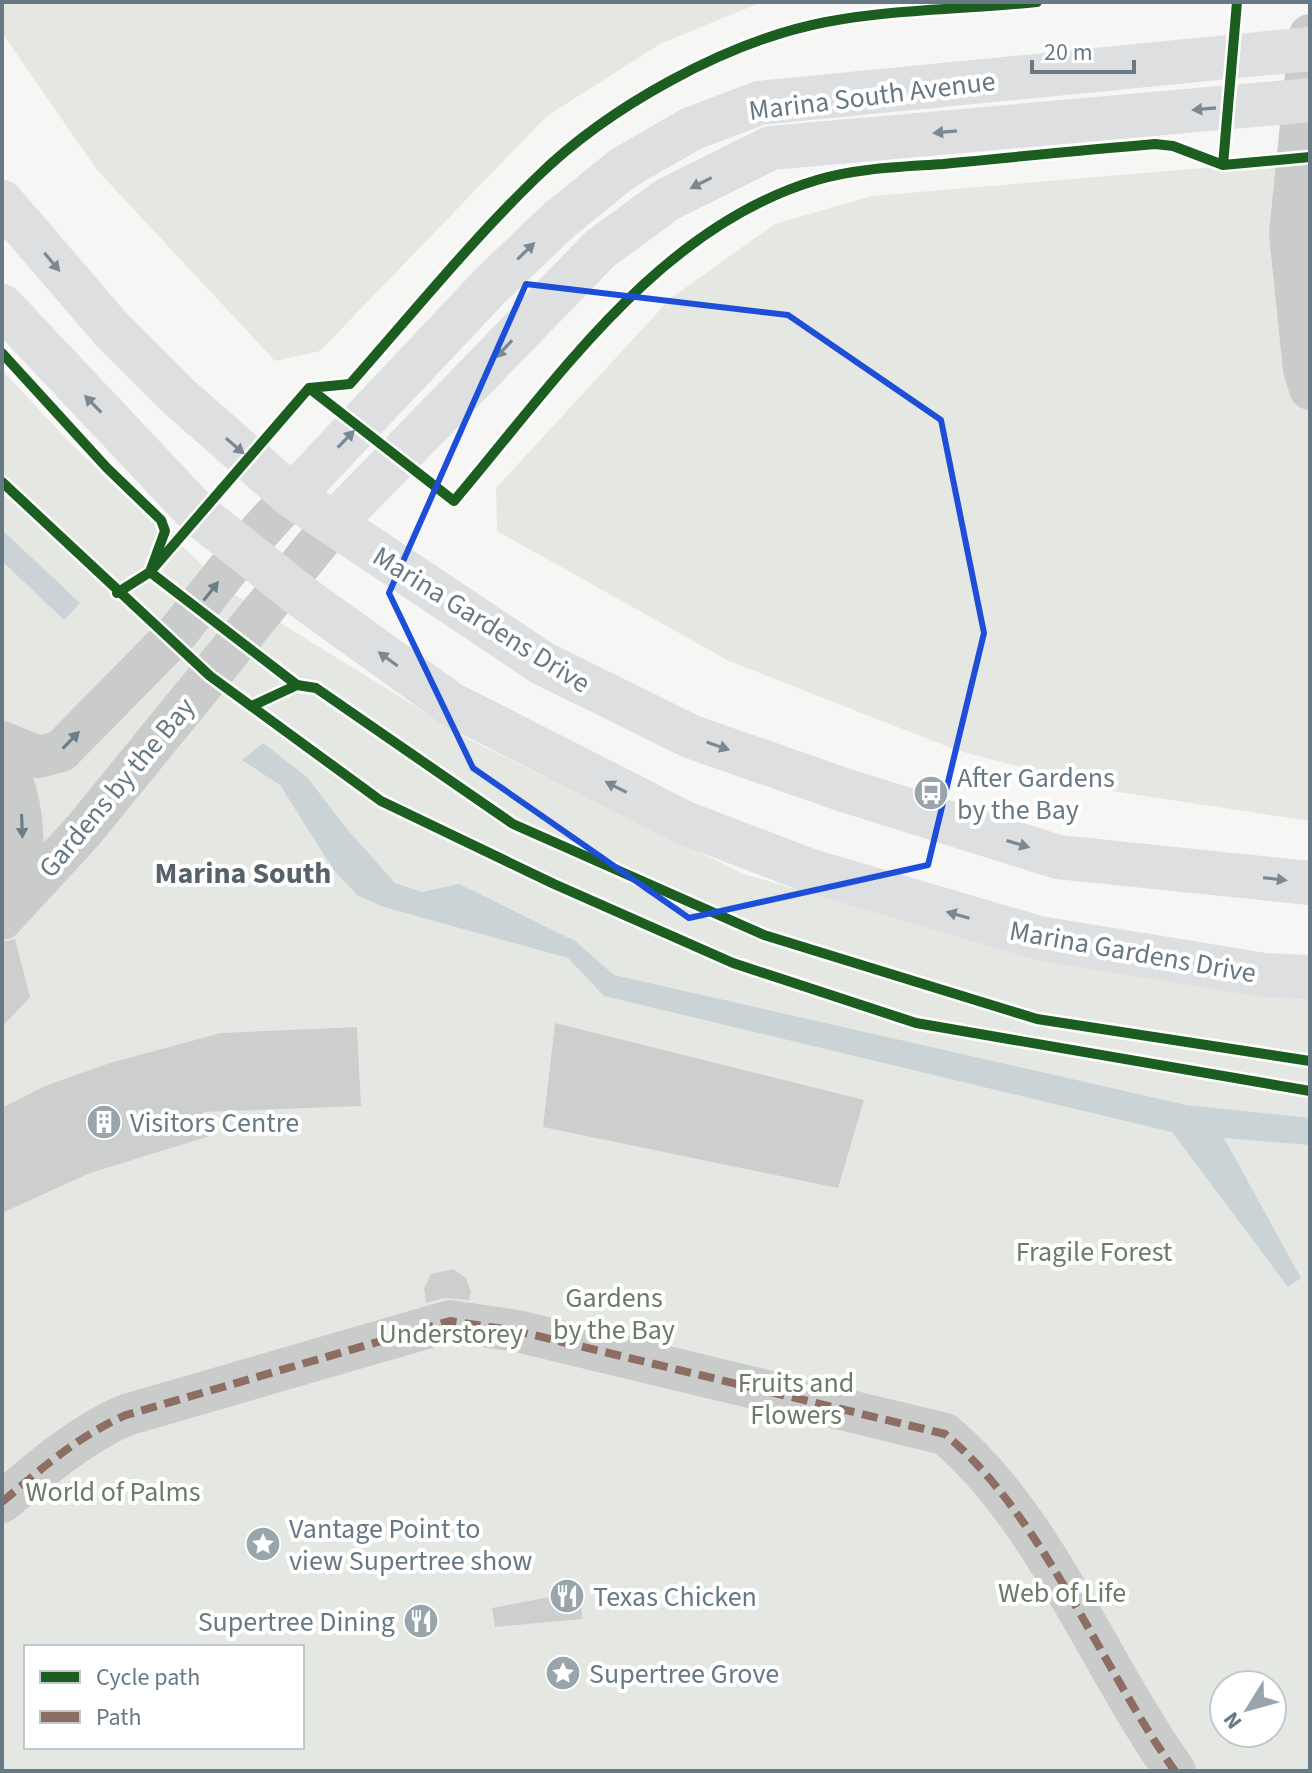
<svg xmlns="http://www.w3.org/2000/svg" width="1312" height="1773" viewBox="0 0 1312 1773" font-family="'Source Sans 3',sans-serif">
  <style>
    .green { fill: #e5e8e2; fill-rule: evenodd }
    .water { fill: #cad3d5 }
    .building { fill: #cdcfcf }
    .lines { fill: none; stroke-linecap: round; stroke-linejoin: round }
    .street { stroke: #cacccc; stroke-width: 42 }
    .secondary { stroke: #dedfe0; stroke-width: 44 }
    .quiet { stroke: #8d6e63; stroke-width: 8; stroke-dasharray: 16 8; stroke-linecap: butt }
    .cycleway-casing { stroke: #fff; stroke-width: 15 }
    .cycleway { stroke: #1b5e20; stroke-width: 10 }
    .oneway { fill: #798892 }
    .oneway2 { fill: #6c7d88 }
    .marked { fill: none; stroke: #1d4ed8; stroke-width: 6; stroke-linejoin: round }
    .labels { text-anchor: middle; stroke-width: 8; stroke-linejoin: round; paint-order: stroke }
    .street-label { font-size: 28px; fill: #677984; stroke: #fff }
    .poi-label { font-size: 28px; fill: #677984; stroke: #fff; text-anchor: start }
    .park-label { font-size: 28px; fill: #6c7b66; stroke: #fff }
    .neighbourhood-label { font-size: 30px; font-weight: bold; fill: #556269; stroke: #fff }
  </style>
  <rect width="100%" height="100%" fill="#f6f6f5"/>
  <path class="green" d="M 2,2 L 762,2 L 660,44 L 547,116 L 320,351 L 275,361 L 97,170 L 2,33 Z
    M 1310,159 L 1310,821 L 1112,791 L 956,750 L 729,661 L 497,531 L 496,488 L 670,299 L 775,224 L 872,196 Z
    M 2,370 L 70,443 L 234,594 L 468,739 L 744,874 L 1033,959 L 1310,997 L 1310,1771 L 2,1771 ZM 26,1647 L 302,1647 L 302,1747 L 26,1747 ZM 1224,1685 L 1272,1685 L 1272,1733 L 1224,1733 Z"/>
  <path class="water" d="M 2,530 L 80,603 L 64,620 L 2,561 Z
    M 263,743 L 307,777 L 346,828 L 395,883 L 422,892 L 459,884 L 575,941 L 614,975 L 1186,1105 L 1310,1118 L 1310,1145 L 1224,1138 L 1301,1278 L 1288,1287 L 1172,1132 L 604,996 L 568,958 L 384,907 L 357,895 L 333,869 L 280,785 L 242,760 Z"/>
  <path class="building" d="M 15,939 L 30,997 L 2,1027 L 2,942 Z
    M 555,1023 L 864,1100 L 838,1188 L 543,1127 Z
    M 357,1027 L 361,1106 L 203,1112 L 210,1136 L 90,1173 L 2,1213 L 2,1108 L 45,1086 L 110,1063 L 221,1033 Z
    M 453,1269 L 466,1278 L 471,1292 L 469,1300 L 444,1298 L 426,1303 L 424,1288 L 431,1274 Z
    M 581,1591 L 582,1619 L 495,1627 L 492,1608 Z"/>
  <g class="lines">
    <path class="street" d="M 1310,35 L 1290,234 L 1304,369 L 1310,389
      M 2,742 L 39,757 L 61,751 L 179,631 L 243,550 L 292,496
      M 2,759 C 27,802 23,848 22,897
      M 2,919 L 83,831 L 334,523
      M 2,1502 C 41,1469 78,1436 126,1415 L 450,1321 L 517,1331 L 945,1434 C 1044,1517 1100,1666 1175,1771"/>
    <path class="secondary" d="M 2,202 L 112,330 L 178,396 L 292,496 L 542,663 L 692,737 L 844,790 L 1058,857 L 1310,883
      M 2,306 L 199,515 L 301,596 L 451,704 L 685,823 L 808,870 L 1039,938 L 1264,975 L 1310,977
      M 292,496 L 491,285 L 559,220 L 622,169 L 691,129 L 759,103 L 1310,49
      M 334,523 L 600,249 L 668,199 L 771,148 L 1310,100"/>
    <path class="quiet" d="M 2,1502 C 41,1469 78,1436 126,1415 L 450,1321 L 517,1331 L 945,1434 C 1044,1517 1100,1666 1175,1771"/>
    <defs>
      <path id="cycleway" d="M 1223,165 L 1237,2
        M 2,353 L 107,468 L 161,520 L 165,531 L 150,572 L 117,593
        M 309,388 L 454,501 C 556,381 658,227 817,180 C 857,168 901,167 943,164 C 1014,157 1084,150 1155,144 L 1173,146 L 1223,165 L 1310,157
        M 2,482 L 210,676 L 381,801 L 554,884 L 733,963 L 916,1023 L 1310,1091
        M 297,685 L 150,572 L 309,388 L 350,384 C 411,315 470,242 536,178 C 608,107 727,41 826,22 C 894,9 967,9 1037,2
        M 252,706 L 297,685 L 316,688 L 513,824 L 764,935 L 1037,1019 L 1310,1061"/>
    </defs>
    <use href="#cycleway" class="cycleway-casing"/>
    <use href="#cycleway" class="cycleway"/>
  </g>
  <defs><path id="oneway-solid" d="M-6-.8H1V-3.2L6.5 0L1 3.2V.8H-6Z" transform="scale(2)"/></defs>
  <g class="oneway">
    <use href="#oneway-solid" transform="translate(1204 109) rotate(175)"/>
    <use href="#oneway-solid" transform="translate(945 132) rotate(175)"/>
    <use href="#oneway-solid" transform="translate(701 183) rotate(153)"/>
    <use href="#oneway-solid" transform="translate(526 251) rotate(-44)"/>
    <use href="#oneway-solid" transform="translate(52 262) rotate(50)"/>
    <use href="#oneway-solid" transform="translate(504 349) rotate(133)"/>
    <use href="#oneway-solid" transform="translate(93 404) rotate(-134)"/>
    <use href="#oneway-solid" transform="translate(346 439) rotate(-46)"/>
    <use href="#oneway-solid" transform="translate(235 446) rotate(41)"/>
    <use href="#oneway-solid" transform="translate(388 659) rotate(-144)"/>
    <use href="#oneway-solid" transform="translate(718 746) rotate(19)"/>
    <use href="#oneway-solid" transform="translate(616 787) rotate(-153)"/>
    <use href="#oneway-solid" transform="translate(1018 844) rotate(17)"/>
    <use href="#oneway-solid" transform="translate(1275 879) rotate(7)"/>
    <use href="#oneway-solid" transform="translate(958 915) rotate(-164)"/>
  </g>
  <g class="oneway2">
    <use href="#oneway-solid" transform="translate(211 591) rotate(-52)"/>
    <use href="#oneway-solid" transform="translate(71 740) rotate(-46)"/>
    <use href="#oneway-solid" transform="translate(22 826) rotate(88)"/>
  </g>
  <path class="marked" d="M 526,284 L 788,315 L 941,420 L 984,633 L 928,865 L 689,918 L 473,768 L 389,593 Z"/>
  <defs>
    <symbol id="bus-disc" viewBox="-11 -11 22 22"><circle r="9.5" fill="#99a5ac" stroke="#fff"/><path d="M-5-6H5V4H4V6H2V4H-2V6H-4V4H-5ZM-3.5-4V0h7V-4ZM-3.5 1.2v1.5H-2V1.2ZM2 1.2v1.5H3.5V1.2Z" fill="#fff"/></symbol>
    <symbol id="building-disc" viewBox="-11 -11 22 22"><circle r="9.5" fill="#99a5ac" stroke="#fff"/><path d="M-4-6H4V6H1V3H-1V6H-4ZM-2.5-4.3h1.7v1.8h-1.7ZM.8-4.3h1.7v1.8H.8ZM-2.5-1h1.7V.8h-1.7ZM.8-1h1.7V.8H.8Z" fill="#fff"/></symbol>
    <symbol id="sight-disc" viewBox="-11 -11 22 22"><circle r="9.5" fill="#99a5ac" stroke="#fff"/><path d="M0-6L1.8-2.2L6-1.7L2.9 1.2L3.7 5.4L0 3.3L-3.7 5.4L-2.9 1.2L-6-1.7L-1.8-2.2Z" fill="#fff"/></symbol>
    <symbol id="restaurant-disc" viewBox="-11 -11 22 22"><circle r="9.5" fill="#99a5ac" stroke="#fff"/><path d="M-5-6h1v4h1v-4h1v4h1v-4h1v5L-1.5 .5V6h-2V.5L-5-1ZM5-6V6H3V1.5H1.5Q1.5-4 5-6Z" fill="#fff"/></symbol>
  </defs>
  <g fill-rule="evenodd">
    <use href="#bus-disc" x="911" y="773" width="40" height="40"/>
    <use href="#building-disc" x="84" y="1102" width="40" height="40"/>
    <use href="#sight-disc" x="243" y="1524" width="40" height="40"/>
    <use href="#restaurant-disc" x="547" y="1576" width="40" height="40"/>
    <use href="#restaurant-disc" x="401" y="1601" width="40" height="40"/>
    <use href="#sight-disc" x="543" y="1653" width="40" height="40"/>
  </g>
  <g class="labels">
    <g class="street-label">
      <text transform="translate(872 95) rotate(-7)" y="10">Marina South Avenue</text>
      <text transform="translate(482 619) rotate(32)" y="10">Marina Gardens Drive</text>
      <text transform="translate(116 787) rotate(-50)" y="10">Gardens by the Bay</text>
      <text transform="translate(1133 951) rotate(10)" y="10">Marina Gardens Drive</text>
    </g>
    <g class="poi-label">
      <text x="957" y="787">After Gardens<tspan x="957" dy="32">by the Bay</tspan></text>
      <text x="130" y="1132">Visitors Centre</text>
      <text x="289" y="1538">Vantage Point to<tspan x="289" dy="32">view Supertree show</tspan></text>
      <text x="593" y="1606">Texas Chicken</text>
      <text x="395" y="1631" text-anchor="end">Supertree Dining</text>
      <text x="589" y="1683">Supertree Grove</text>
    </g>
    <g class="park-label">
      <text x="1094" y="1261">Fragile Forest</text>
      <text x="614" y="1307">Gardens<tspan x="614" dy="32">by the Bay</tspan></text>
      <text x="451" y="1343">Understorey</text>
      <text x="796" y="1392">Fruits and<tspan x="796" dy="32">Flowers</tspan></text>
      <text x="113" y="1501">World of Palms</text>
      <text x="1062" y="1602">Web of Life</text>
    </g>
    <g class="neighbourhood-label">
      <text x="243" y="883">Marina South</text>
    </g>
  </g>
  <rect width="1312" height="1773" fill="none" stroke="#677984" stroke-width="8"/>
  <rect x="24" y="1645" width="280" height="104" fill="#ffffff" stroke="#c2c9ce" stroke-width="2"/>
  <rect x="40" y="1671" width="40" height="12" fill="#1b5e20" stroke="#c2c9ce" stroke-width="2"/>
  <text x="96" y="1685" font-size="24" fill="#677984">Cycle path</text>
  <rect x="40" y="1711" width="40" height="12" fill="#8d6e63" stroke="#c2c9ce" stroke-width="2"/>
  <text x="96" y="1725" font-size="24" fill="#677984">Path</text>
  <g transform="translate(1248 1709) rotate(233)"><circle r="38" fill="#ffffff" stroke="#c2c9ce" stroke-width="2"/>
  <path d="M0-6L14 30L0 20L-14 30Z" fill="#99a5ac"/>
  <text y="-12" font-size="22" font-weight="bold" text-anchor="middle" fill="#677984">N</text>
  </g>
  <path d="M1032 60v12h102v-12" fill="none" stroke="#677984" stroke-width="4"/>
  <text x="1044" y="60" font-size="24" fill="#677984" stroke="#ffffff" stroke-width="6" paint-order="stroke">20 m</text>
</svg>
